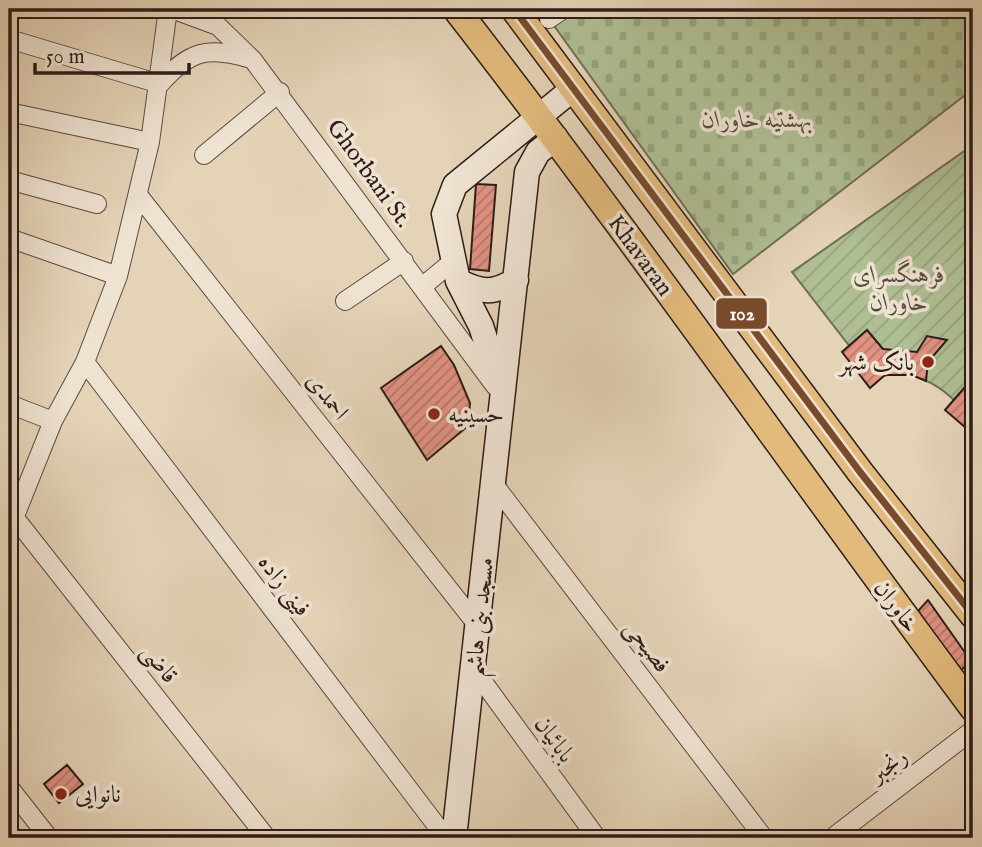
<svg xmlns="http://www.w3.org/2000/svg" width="982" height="847" viewBox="0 0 982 847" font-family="'IM FELL English',Amiri,serif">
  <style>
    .cemetery { fill: url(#cemetery-stones); stroke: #6e6e56; stroke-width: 2 }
    .garden { fill: url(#garden-furrows); stroke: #6e6e56; stroke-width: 2 }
    .building { fill: url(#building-hatch); stroke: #2d1d18; stroke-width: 2 }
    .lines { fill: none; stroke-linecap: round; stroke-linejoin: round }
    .street-casing { stroke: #5b4a40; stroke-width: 20 }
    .secondary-casing { stroke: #2d1d18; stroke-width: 27 }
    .primary-casing { stroke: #2d1d18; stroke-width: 29 }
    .street { stroke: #eee2d1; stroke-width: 18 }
    .secondary { stroke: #eee2d1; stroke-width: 24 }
    .primary { stroke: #e2ba7c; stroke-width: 26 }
    .bus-1-casing { stroke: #eee2d1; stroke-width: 12 }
    .bus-1 { stroke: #7a4b2a; stroke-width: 7 }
    .poi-dot { fill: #8f2418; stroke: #eee2d1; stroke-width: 2.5 }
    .labels { text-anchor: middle; stroke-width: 7; stroke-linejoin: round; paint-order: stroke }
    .park-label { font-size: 24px; font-style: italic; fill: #544d3d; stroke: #eee2d1 }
    .street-label { font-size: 24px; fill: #2d1d18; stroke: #eee2d1 }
    .poi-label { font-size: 24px; fill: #2d1d18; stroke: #eee2d1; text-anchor: start }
    .line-badge { stroke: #eee2d1; stroke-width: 2.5 }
    .badge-label { font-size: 19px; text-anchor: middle; font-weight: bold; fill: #fff }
  </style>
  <defs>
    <pattern id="cemetery-stones" width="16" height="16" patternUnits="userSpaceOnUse" patternTransform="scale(1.75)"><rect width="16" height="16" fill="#afbe93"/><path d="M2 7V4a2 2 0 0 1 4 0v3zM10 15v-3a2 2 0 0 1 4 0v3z" fill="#97a37e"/></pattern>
    <pattern id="garden-furrows" width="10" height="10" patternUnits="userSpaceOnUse" patternTransform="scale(1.75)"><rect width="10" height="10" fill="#afbe93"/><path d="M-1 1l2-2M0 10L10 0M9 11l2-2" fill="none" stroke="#97a37e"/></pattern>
    <pattern id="building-hatch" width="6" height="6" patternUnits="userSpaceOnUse" patternTransform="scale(1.75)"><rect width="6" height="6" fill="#e19283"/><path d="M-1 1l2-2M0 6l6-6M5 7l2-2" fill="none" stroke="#b7776a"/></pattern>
  </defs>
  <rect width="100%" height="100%" fill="#e5d3b8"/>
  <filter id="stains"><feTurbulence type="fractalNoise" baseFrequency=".00286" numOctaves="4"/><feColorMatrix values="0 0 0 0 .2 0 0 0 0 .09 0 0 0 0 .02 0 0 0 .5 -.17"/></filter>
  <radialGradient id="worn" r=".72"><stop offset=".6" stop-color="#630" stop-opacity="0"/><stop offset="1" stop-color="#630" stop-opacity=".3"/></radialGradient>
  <path class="cemetery" d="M 542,9 L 973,9 L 973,89 L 733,274 Z"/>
  <path class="garden" d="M 973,145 L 973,424 C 953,392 914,362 875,379 L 792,272 Z"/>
  <path class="building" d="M 476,184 L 496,185 L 489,271 L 470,269 Z
    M 867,330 L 883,349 L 917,352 L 927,336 L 947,340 L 928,362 L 926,381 L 912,375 L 885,375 L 870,388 L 842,352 Z
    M 441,346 L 454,365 L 470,403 L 468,426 L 427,460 L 381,388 Z
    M 965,387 L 973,394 L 973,434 L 945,410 Z
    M 928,600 L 971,661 L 960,671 L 918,611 Z
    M 67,765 L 83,784 L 59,803 L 44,784 Z"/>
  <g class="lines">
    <defs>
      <path id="street" d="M 172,9 L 218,26 L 253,60 L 495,386
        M 549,19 L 564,9
        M 9,39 L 160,84 C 190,50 208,46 251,59
        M 9,112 L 150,142
        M 204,155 L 280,92
        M 9,180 L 97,204
        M 139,196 L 478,626
        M 9,238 L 118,276
        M 423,286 L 452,262
        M 345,301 L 404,261
        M 85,362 L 446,838
        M 9,404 L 53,421
        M 493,483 L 764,838
        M 15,518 L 267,838
        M 9,531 L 53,421 L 85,362 L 118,276 L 150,142 L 168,9
        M 473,668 L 597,838
        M 9,787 L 49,838
        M 832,838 L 973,730"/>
      <path id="secondary" d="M 458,281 C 482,293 493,294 516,280
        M 499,382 L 481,326 L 458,281 L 444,214 L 455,185 L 574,88
        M 454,838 L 527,172 L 538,152 L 556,138"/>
      <path id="primary" d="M 456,9 C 634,238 800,476 973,708
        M 514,9 L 860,472 L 973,615"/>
    </defs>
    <use href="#street" class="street-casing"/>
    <use href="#secondary" class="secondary-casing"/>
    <use href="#primary" class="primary-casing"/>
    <use href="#street" class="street"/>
    <use href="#secondary" class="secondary"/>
    <use href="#primary" class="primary"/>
    <defs>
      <path id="bus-1" d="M 514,9 L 860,472 L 973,615"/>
    </defs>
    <use href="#bus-1" class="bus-1-casing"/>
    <use href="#bus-1" class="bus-1"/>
  </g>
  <g class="poi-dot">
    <circle cx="928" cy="362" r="7"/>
    <circle cx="434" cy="414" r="7"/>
    <circle cx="61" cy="794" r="7"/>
  </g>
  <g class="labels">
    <g class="park-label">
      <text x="757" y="127">بهشتیه خاوران</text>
      <text x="899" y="282">فرهنگسرای<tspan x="899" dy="28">خاوران</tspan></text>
    </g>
    <g class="street-label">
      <text transform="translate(370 173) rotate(54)" y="8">Ghorbani St.</text>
      <text transform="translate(641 255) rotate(54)" y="8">Khavaran</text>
      <text transform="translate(328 396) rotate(52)" y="8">احمدی</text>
      <text transform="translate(285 585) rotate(53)" y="8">فینی زاده</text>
      <text transform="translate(897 606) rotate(53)" y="8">خاوران</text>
      <text transform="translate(479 617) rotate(-84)" y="8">مسجد بنی هاشم</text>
      <text transform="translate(648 646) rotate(53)" y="8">فصیحی</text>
      <text transform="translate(160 663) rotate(52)" y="8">قاضی</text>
      <text transform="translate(555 739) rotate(54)" y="8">بابائیان</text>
      <text transform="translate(888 765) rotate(-37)" y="8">رنجبر</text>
    </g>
    <g class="poi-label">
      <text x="914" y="370" text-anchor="end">بانک شهر</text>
      <text x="448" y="422">حسینیه</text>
      <text x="75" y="802">نانوایی</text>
    </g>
  </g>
  <rect class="line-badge" x="715" y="297" width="53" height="33" rx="7" fill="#7a4b2a"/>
  <g class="badge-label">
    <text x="742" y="320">102</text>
  </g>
  <rect width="982" height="847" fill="none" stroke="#e5d3b8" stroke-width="35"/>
  <rect x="10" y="10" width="961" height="826" fill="none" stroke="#2d1d18" stroke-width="3.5"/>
  <rect x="18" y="18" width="947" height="812" fill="none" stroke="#2d1d18" stroke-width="2"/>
  <path d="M35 63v10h154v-10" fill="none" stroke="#2d1d18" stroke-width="3.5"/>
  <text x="46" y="63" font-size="21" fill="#2d1d18" stroke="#eee2d1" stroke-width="5" paint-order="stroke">50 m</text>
  <rect width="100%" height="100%" filter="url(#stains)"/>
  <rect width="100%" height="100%" fill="url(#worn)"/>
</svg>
